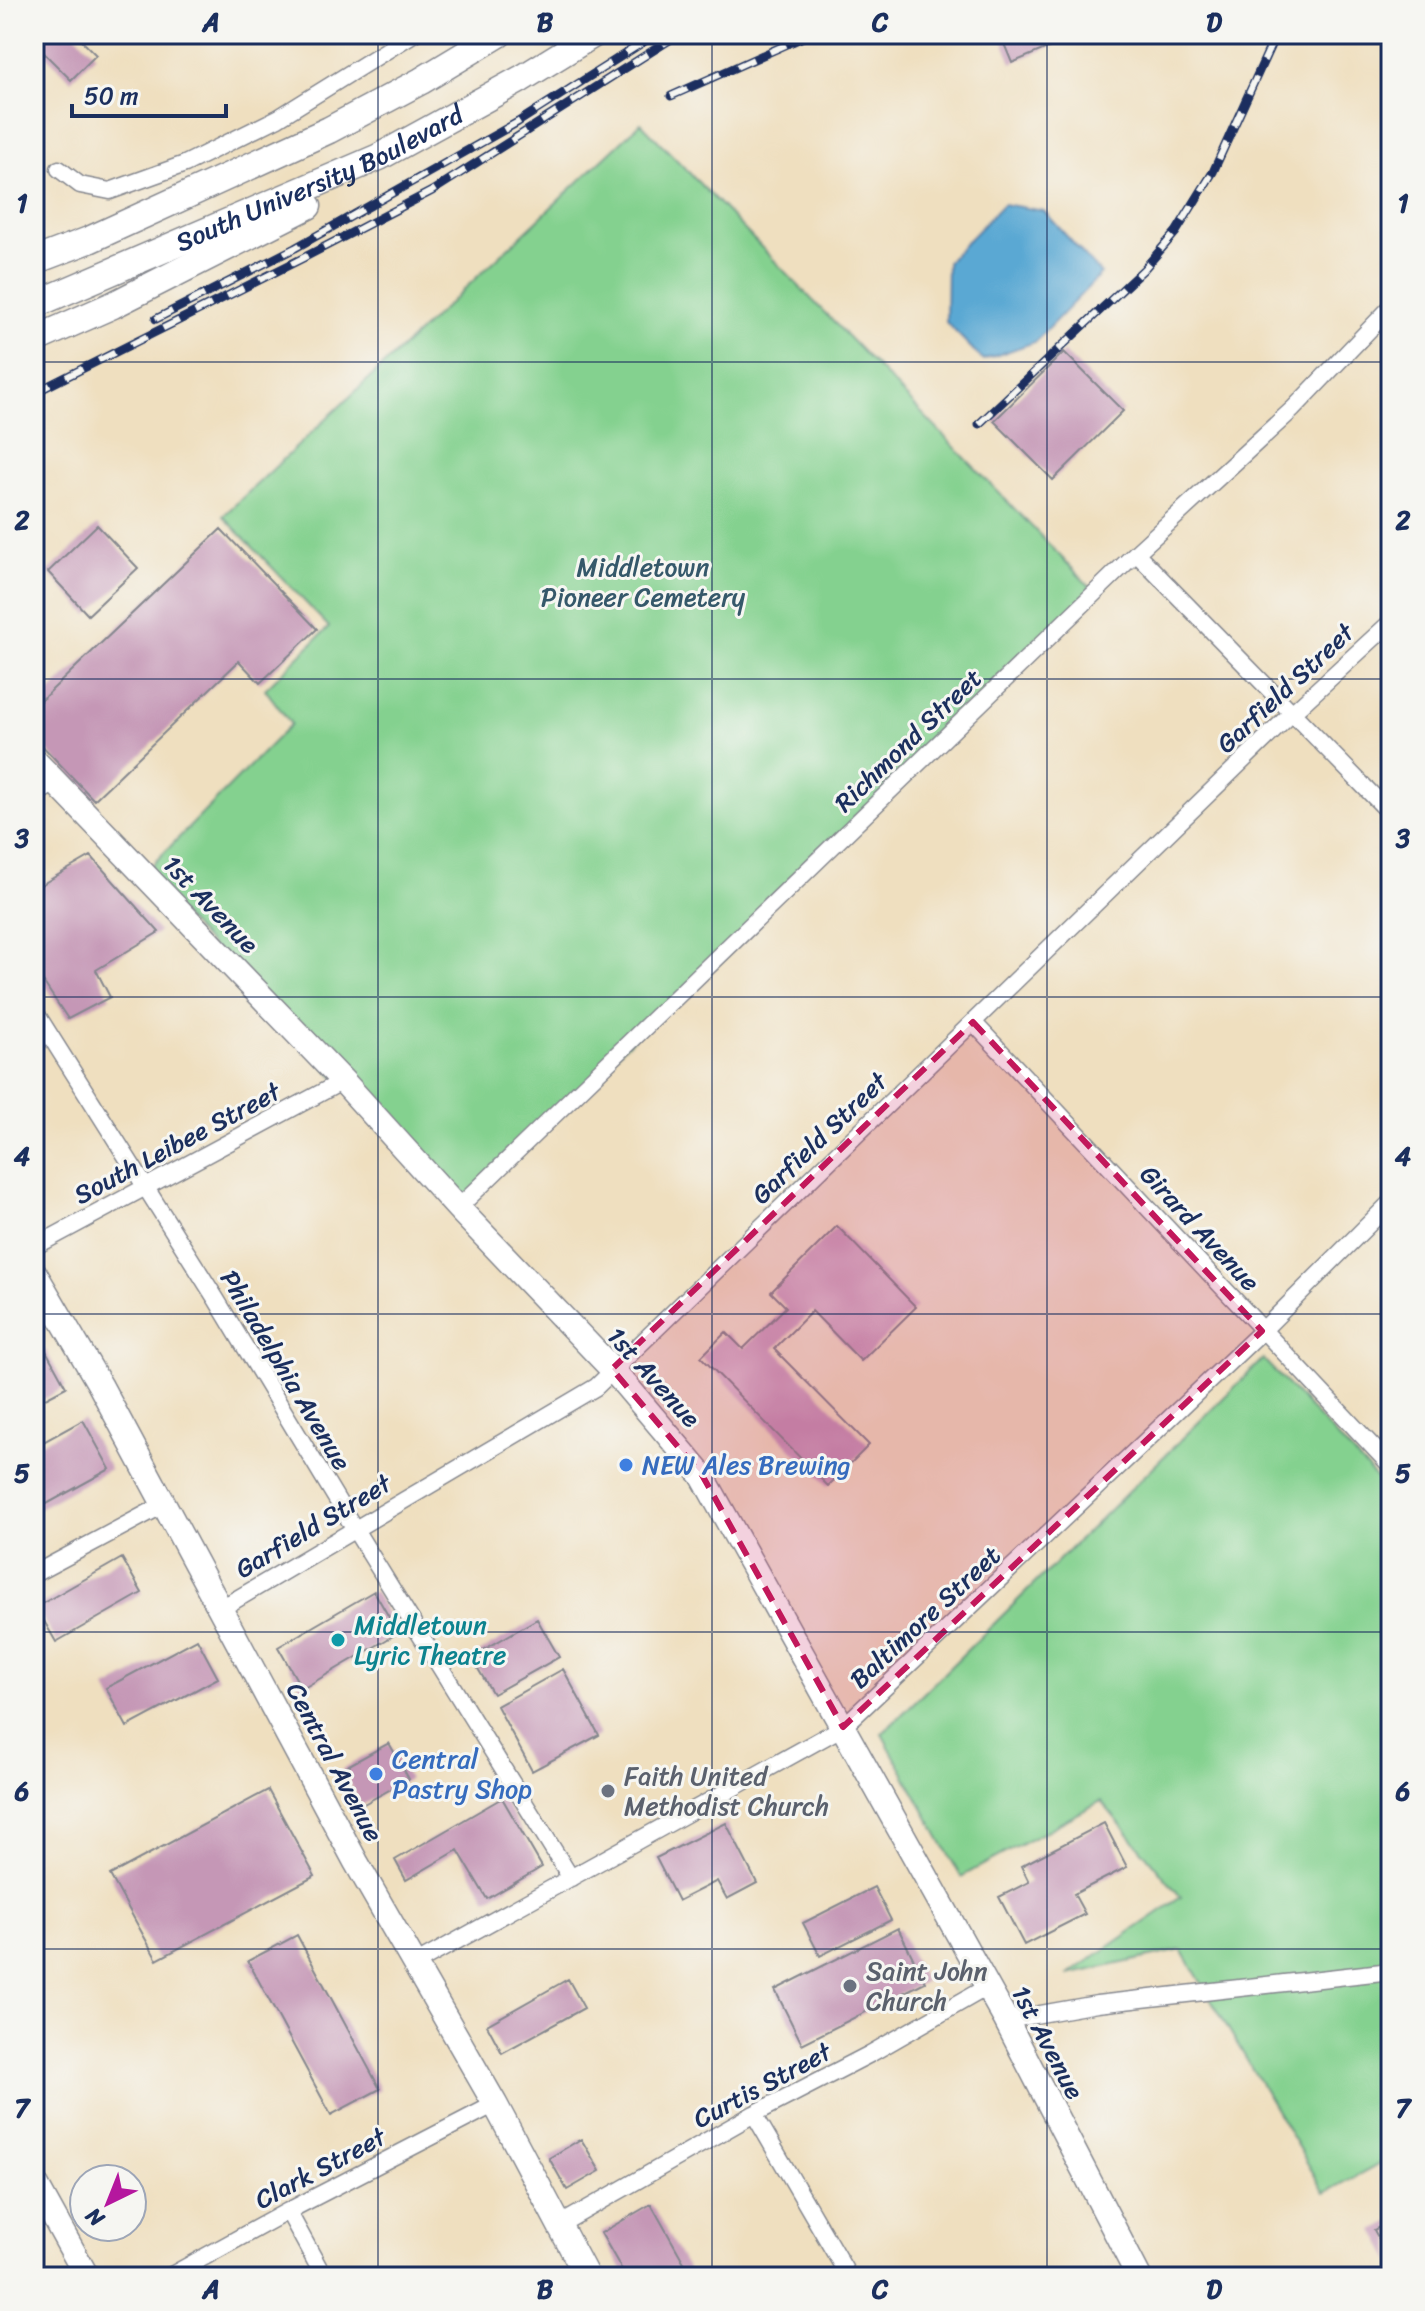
<svg xmlns="http://www.w3.org/2000/svg" width="1425" height="2311" viewBox="0 0 1425 2311" font-family="Sriracha,sans-serif">
  <style>
    .green { fill: #84d18f; stroke: #508076; stroke-width: 2 }
    .water { fill: #5aa8d3; stroke: #3a6c98; stroke-width: 2 }
    .building { fill: #c597b6 }
    .lines { fill: none; stroke-linecap: round; stroke-linejoin: round }
    .street-casing { stroke: #85878e; stroke-width: 19 }
    .secondary-casing { stroke: #85878e; stroke-width: 27 }
    .primary-casing { stroke: #85878e; stroke-width: 29 }
    .street { stroke: #fff; stroke-width: 16 }
    .secondary { stroke: #fff; stroke-width: 24 }
    .primary { stroke: #fff; stroke-width: 26 }
    .rail-casing { stroke: #1b2f5e; stroke-width: 9 }
    .rail { stroke: #f6f6f2; stroke-width: 6; stroke-dasharray: 18; stroke-linecap: butt }
    .marked { fill: #c2185b; fill-opacity: 0.2; stroke: #c2185b; stroke-width: 6; stroke-dasharray: 16 10; stroke-linejoin: round }
    .grid { fill: none; stroke: #1b2f5e; stroke-width: 2; stroke-opacity: 0.55 }
    .shop-dot { fill: #3f7fe0; stroke: #f6f6f2; stroke-width: 3 }
    .culture-dot { fill: #0f9aa8; stroke: #f6f6f2; stroke-width: 3 }
    .worship-dot { fill: #6b7280; stroke: #f6f6f2; stroke-width: 3 }
    .labels { text-anchor: middle; stroke-width: 6; stroke-linejoin: round; paint-order: stroke }
    .street-label { font-size: 26px; fill: #1b2f5e; stroke: #f6f6f2 }
    .park-label { font-size: 26px; fill: #35586a; stroke: #f6f6f2 }
    .shop-label { font-size: 26px; fill: #366cbe; stroke: #f6f6f2; text-anchor: start }
    .culture-label { font-size: 26px; fill: #0d838f; stroke: #f6f6f2; text-anchor: start }
    .worship-label { font-size: 26px; fill: #5b616d; stroke: #f6f6f2; text-anchor: start }
    .neatline { fill: none; stroke: #1b2f5e; stroke-width: 3 }
    .grid-label { font-size: 26px; text-anchor: middle; font-weight: bold; fill: #1b2f5e }
  </style>
  <rect width="100%" height="100%" fill="#f6f6f2"/>
  <filter id="ink" filterUnits="userSpaceOnUse"><feTurbulence type="fractalNoise" baseFrequency=".0125" numOctaves="2"/><feDisplacementMap in="SourceGraphic" scale="16" xChannelSelector="R" yChannelSelector="G"/><feConvolveMatrix kernelMatrix="1 2 1 2 8 2 1 2 1" color-interpolation-filters="sRGB"/></filter>
  <filter id="wash" filterUnits="userSpaceOnUse"><feTurbulence type="fractalNoise" baseFrequency=".006" numOctaves="4" result="noise"/><feDisplacementMap in="SourceGraphic" scale="32" xChannelSelector="R" yChannelSelector="G"/><feGaussianBlur stdDeviation="1.8" result="paint"/><feColorMatrix in="noise" values="0 0 0 0 0 0 0 0 0 0 0 0 0 0 0 0 0 1.4 0 .05"/><feComposite in="paint" operator="in"/></filter>
  <g filter="url(#wash)">
    <rect width="100%" height="100%" fill="#efdfbf"/>
    <path class="green" d="M 641,123 L 1095,592 L 458,1208 L 143,874 L 291,724 L 265,689 L 329,627 L 223,516 Z
      M 1263,1359 L 1391,1494 L 1391,2157 L 1325,2193 L 1182,1950 L 1068,1975 L 1181,1897 L 1101,1801 L 961,1877 L 882,1734 Z"/>
    <path class="water" d="M 1003,204 L 1044,211 L 1101,274 L 1035,342 L 983,360 L 946,322 L 947,262 Z"/>
    <g id="blocks">
      <path class="building" d="M 34,34 L 75,34 L 96,55 L 71,80 L 43,52 L 34,61 Z
        M 1000,34 L 1052,34 L 1057,44 L 1012,63 Z
        M 1064,352 L 1123,411 L 1053,480 L 994,421 Z
        M 97,525 L 138,568 L 88,615 L 48,572 Z
        M 221,529 L 317,629 L 260,683 L 239,661 L 94,800 L 34,737 L 34,707 Z
        M 91,856 L 159,932 L 96,970 L 110,997 L 68,1019 L 34,968 L 34,889 Z
        M 837,1226 L 916,1307 L 861,1361 L 812,1311 L 774,1349 L 869,1445 L 828,1486 L 701,1357 L 726,1332 L 743,1349 L 786,1307 L 771,1292 Z
        M 45,1349 L 66,1387 L 34,1404 L 34,1355 Z
        M 83,1420 L 110,1469 L 34,1511 L 34,1447 Z
        M 122,1558 L 142,1593 L 56,1642 L 36,1607 Z
        M 374,1591 L 398,1633 L 302,1689 L 278,1647 Z
        M 537,1619 L 559,1657 L 493,1694 L 471,1657 Z
        M 197,1639 L 218,1678 L 127,1727 L 106,1688 Z
        M 563,1669 L 599,1735 L 532,1771 L 497,1706 Z
        M 389,1743 L 409,1779 L 362,1805 L 342,1769 Z
        M 268,1790 L 315,1876 L 157,1960 L 110,1875 Z
        M 502,1798 L 542,1867 L 487,1899 L 458,1850 L 406,1880 L 395,1860 Z
        M 726,1823 L 757,1883 L 727,1899 L 717,1881 L 678,1901 L 656,1858 Z
        M 1104,1823 L 1127,1867 L 1074,1894 L 1085,1914 L 1024,1945 L 999,1897 L 1029,1882 L 1021,1866 Z
        M 874,1887 L 891,1920 L 820,1956 L 803,1923 Z
        M 898,1928 L 925,1982 L 802,2044 L 775,1990 Z
        M 297,1935 L 380,2089 L 331,2115 L 248,1961 Z
        M 568,1979 L 584,2008 L 502,2053 L 487,2025 Z
        M 581,2139 L 600,2171 L 567,2190 L 549,2158 Z
        M 651,2204 L 691,2275 L 687,2277 L 626,2277 L 601,2233 Z
        M 1391,2221 L 1391,2261 L 1374,2230 Z"/>
    </g>
  </g>
  <g filter="url(#ink)">
    <use href="#blocks" fill-opacity="0" stroke="#85878e" stroke-width="2"/>
    <g class="lines">
      <defs>
        <path id="street" d="M 59,169 L 80,185 L 110,191 L 185,164 L 278,118 L 413,34
          M 1136,553 L 1391,814
          M 34,795 L 56,783
          M 34,1010 L 216,1299 L 354,1528 L 571,1878
          M 973,1022 L 1391,1466
          M 458,1208 L 1136,553 L 1293,409 L 1391,307
          M 34,1247 L 343,1081
          M 34,1574 L 163,1505
          M 220,1609 L 596,1387 L 1291,714 L 1391,622
          M 415,1964 L 843,1727 L 1262,1331 L 1391,1202
          M 1006,2020 L 1097,2004 L 1391,1971
          M 754,2114 L 849,2277
          M 288,2211 L 324,2277
          M 559,2225 L 754,2114 L 870,2054 L 987,1987
          M 168,2277 L 288,2211 L 495,2104"/>
        <path id="secondary" d="M 34,760 L 343,1081 L 458,1208 L 612,1369 L 702,1475 L 1006,2020 L 1139,2277
          M 34,1272 L 100,1385 L 356,1862 L 495,2104 L 587,2277
          M 34,2181 L 87,2277"/>
        <g id="primary">
          <path d="M 34,261 L 89,240 L 329,130 L 421,81 L 499,34"/>
          <path id="s1" d="M 34,305 L 379,157 L 521,79 L 594,34"/>
          <path d="M 34,340 L 113,305 L 308,206"/>
        </g>
      </defs>
      <use href="#street" class="street-casing"/>
      <use href="#secondary" class="secondary-casing"/>
      <use href="#primary" class="primary-casing"/>
      <use href="#street" class="street"/>
      <use href="#secondary" class="secondary"/>
      <use href="#primary" class="primary"/>
      <defs>
        <path id="rail" d="M 671,96 L 810,34
          M 156,319 L 295,248 L 518,122 L 656,34
          M 34,393 L 303,258 L 432,191 L 679,34
          M 979,424 L 1144,269 L 1176,232 L 1213,172 L 1276,34"/>
      </defs>
      <use href="#rail" class="rail-casing"/>
      <use href="#rail" class="rail"/>
    </g>
  </g>
  <path class="marked" d="M 973,1022 L 1262,1331 L 843,1727 L 702,1475 L 612,1369 Z"/>
  <path class="grid" d="M 378,34 L 378,2277M 712,34 L 712,2277M 1047,34 L 1047,2277M 34,362 L 1391,362M 34,679 L 1391,679M 34,997 L 1391,997M 34,1314 L 1391,1314M 34,1632 L 1391,1632M 34,1949 L 1391,1949"/>
  <g class="shop-dot">
    <circle cx="626" cy="1465" r="8"/>
    <circle cx="376" cy="1774" r="8"/>
  </g>
  <circle class="culture-dot" cx="338" cy="1640" r="8"/>
  <g class="worship-dot">
    <circle cx="608" cy="1791" r="8"/>
    <circle cx="850" cy="1986" r="8"/>
  </g>
  <g class="labels">
    <g class="street-label">
      <text dy="9" stroke="none"><textPath href="#s1" startOffset="312">South University Boulevard</textPath></text>
      <text transform="translate(1285 688) rotate(-43)" y="9">Garfield Street</text>
      <text transform="translate(908 740) rotate(-44)" y="9">Richmond Street</text>
      <text transform="translate(211 904) rotate(46)" y="9">1st Avenue</text>
      <text transform="translate(819 1138) rotate(-44)" y="9">Garfield Street</text>
      <text transform="translate(177 1143) rotate(-28)" y="9">South Leibee Street</text>
      <text transform="translate(1200 1228) rotate(47)" y="9">Girard Avenue</text>
      <text transform="translate(286 1370) rotate(59)" y="9">Philadelphia Avenue</text>
      <text transform="translate(654 1377) rotate(48)" y="9">1st Avenue</text>
      <text transform="translate(313 1526) rotate(-31)" y="9">Garfield Street</text>
      <text transform="translate(925 1617) rotate(-43)" y="9">Baltimore Street</text>
      <text transform="translate(335 1762) rotate(62)" y="9">Central Avenue</text>
      <text transform="translate(1048 2042) rotate(62)" y="9">1st Avenue</text>
      <text transform="translate(762 2085) rotate(-28)" y="9">Curtis Street</text>
      <text transform="translate(320 2168) rotate(-28)" y="9">Clark Street</text>
    </g>
    <g class="park-label">
      <text x="643" y="576">Middletown<tspan x="643" dy="30">Pioneer Cemetery</tspan></text>
    </g>
    <g class="shop-label">
      <text x="642" y="1474">NEW Ales Brewing</text>
      <text x="392" y="1768">Central<tspan x="392" dy="30">Pastry Shop</tspan></text>
    </g>
    <g class="culture-label">
      <text x="354" y="1634">Middletown<tspan x="354" dy="30">Lyric Theatre</tspan></text>
    </g>
    <g class="worship-label">
      <text x="624" y="1785">Faith United<tspan x="624" dy="30">Methodist Church</tspan></text>
      <text x="866" y="1980">Saint John<tspan x="866" dy="30">Church</tspan></text>
    </g>
  </g>
  <rect width="1425" height="2311" fill="none" stroke="#f6f6f2" stroke-width="88"/>
  <g transform="translate(108 2203) rotate(223)"><circle r="38" fill="#f6f6f2" stroke="#9ea6b7" stroke-width="2"/>
  <path d="M0-6L14 30L0 20L-14 30Z" fill="#b5179e"/>
  <text y="-12" font-size="22" font-weight="bold" text-anchor="middle" fill="#1b2f5e">N</text>
  </g>
  <path d="M72 104v12h154v-12" fill="none" stroke="#1b2f5e" stroke-width="4"/>
  <text x="84" y="104" font-size="24" fill="#1b2f5e" stroke="#f6f6f2" stroke-width="6" paint-order="stroke">50 m</text>
  <rect x="44" y="44" width="1337" height="2223" class="neatline"/>
  <g class="grid-label">
    <text x="211" y="31">A</text>
    <text x="545" y="31">B</text>
    <text x="880" y="31">C</text>
    <text x="1214" y="31">D</text>
    <text x="22" y="212">1</text>
    <text x="1403" y="212">1</text>
    <text x="22" y="529">2</text>
    <text x="1403" y="529">2</text>
    <text x="22" y="847">3</text>
    <text x="1403" y="847">3</text>
    <text x="22" y="1165">4</text>
    <text x="1403" y="1165">4</text>
    <text x="22" y="1482">5</text>
    <text x="1403" y="1482">5</text>
    <text x="22" y="1800">6</text>
    <text x="1403" y="1800">6</text>
    <text x="22" y="2117">7</text>
    <text x="1403" y="2117">7</text>
    <text x="211" y="2298">A</text>
    <text x="545" y="2298">B</text>
    <text x="880" y="2298">C</text>
    <text x="1214" y="2298">D</text>
  </g>
</svg>
